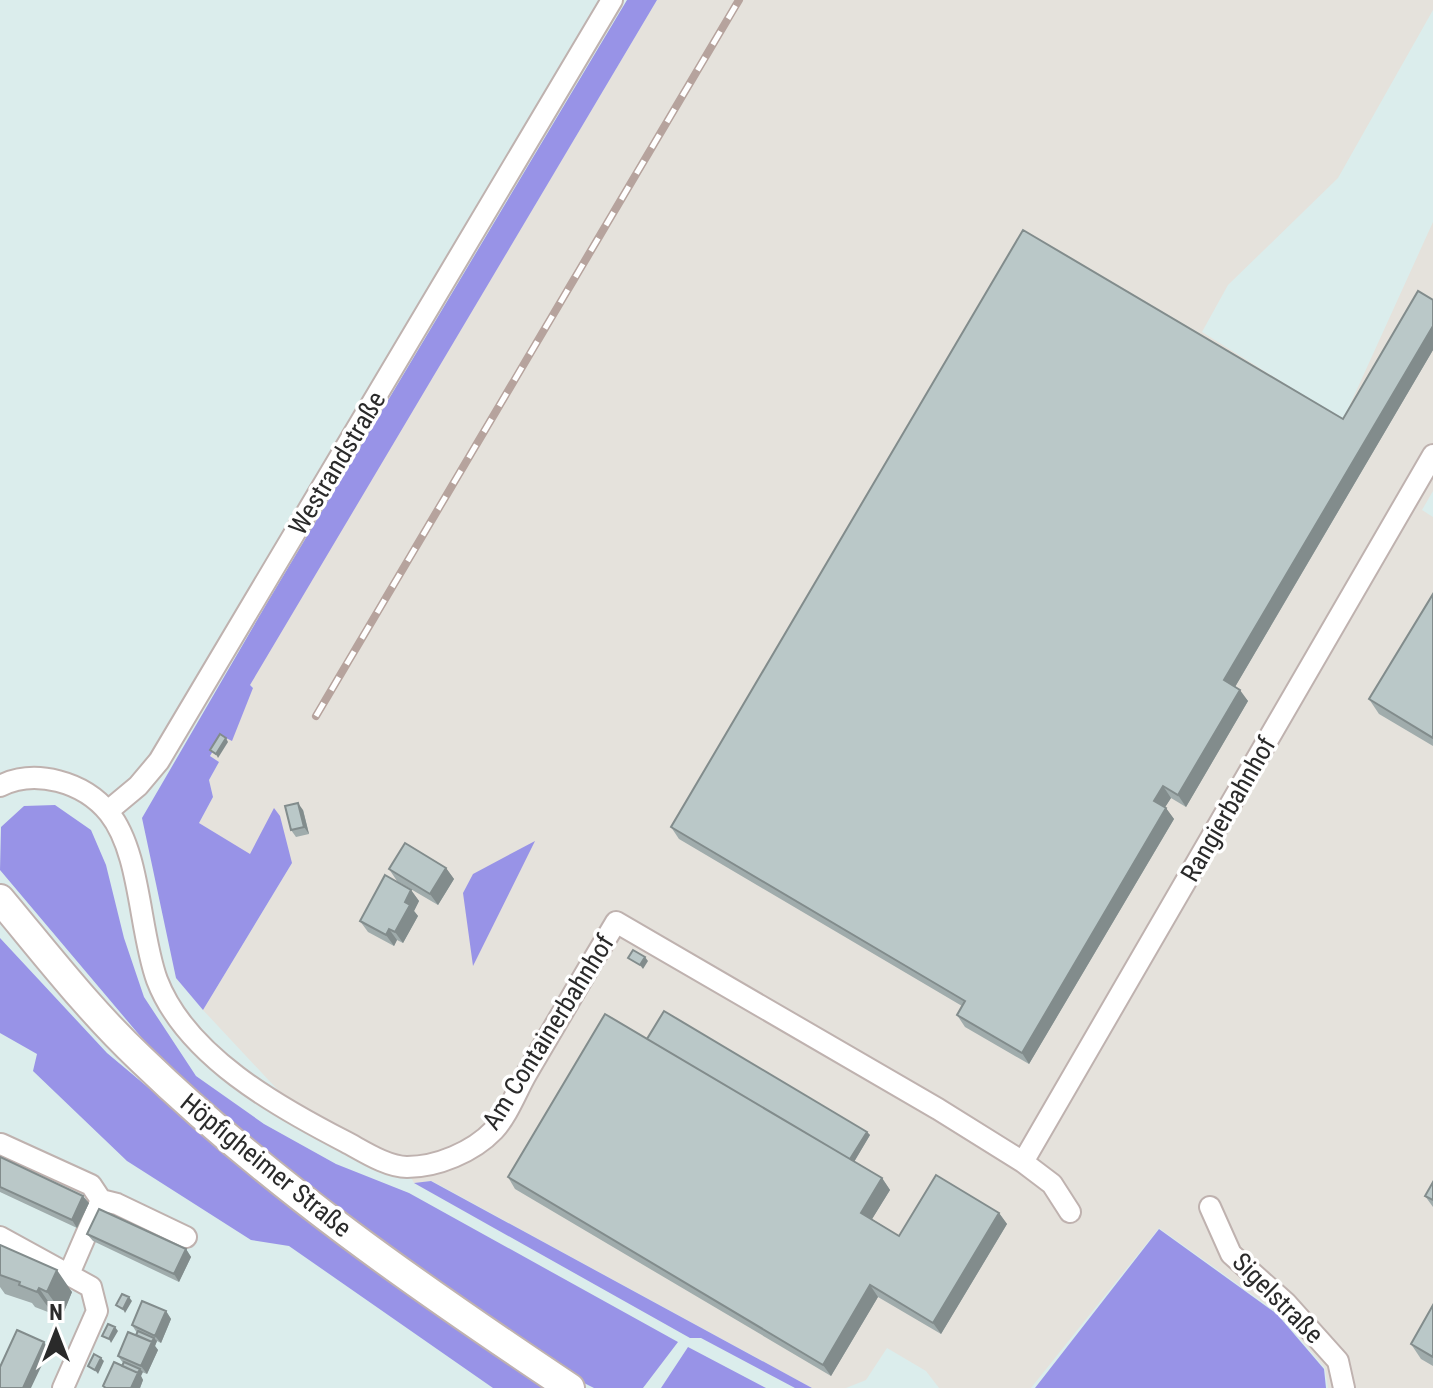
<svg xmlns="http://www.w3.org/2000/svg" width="1433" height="1388" viewBox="0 0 1433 1388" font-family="'Roboto Condensed',sans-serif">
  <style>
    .industrial { fill: #e5e2dc }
    .green { fill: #9893e7 }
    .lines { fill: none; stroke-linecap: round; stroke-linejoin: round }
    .street-casing { stroke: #bfb2af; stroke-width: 24 }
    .secondary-casing { stroke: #bfb2af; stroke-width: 32 }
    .street { stroke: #fff; stroke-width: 20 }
    .secondary { stroke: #fff; stroke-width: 28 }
    .rail-casing { stroke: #b6a39d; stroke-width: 8 }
    .rail { stroke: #fff; stroke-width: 5; stroke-dasharray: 15; stroke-linecap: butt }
    .wall { fill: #a0acac }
    .shaded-wall { fill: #828c8c }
    .building { fill: #bac8c8; stroke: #828c8c; stroke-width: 2 }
    .labels { text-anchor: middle; stroke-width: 7; stroke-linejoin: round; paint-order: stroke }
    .street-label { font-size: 26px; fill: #2a2a2a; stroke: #fff }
  </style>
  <rect width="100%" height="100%" fill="#dbedec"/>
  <path class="industrial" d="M 657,0 L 1433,0 L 1433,10 L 1338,178 L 1228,285 L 1202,332 L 1343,420 L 1433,222 L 1433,491 L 1422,510 L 1433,517 L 1433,1388 L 1328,1388 L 1325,1368 L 1278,1313 L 1159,1228 L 1031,1388 L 939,1388 L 926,1371 L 887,1348 L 866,1380 L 846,1388 L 812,1388 L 432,1181 L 414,1183 L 400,1156 L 387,1152 L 290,1103 L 203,1010 L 292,863 L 250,855 L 199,823 L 213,797 L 209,780 L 219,762 L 210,756 L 253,687 L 249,685 Z"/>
  <path class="green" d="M 627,0 L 657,0 L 250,685 L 253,688 L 232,741 L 222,736 L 210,756 L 219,762 L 209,780 L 213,797 L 199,823 L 250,854 L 274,808 L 280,816 L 292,863 L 203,1010 L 176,978 L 142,818 L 267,603 Z
    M 55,805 L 91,830 L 106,865 L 124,938 L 144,997 L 196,1076 L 264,1124 L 336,1164 L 409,1193 L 678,1342 L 643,1388 L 594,1388 L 574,1378 L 282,1171 L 179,1082 L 0,870 L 1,827 L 24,806 Z
    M 535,841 L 473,966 L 463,893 L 473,874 Z
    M 0,938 L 107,1053 L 218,1146 L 548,1388 L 493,1388 L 289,1246 L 251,1240 L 127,1161 L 33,1071 L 37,1054 L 0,1033 Z
    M 431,1181 L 812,1388 L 795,1388 L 701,1338 L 690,1338 L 414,1183 Z
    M 1159,1229 L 1277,1314 L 1324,1369 L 1326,1388 L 1035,1388 Z
    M 688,1347 L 766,1388 L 661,1388 Z"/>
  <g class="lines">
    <defs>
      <path id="street" d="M 0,786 C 35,768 84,782 109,813 C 141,853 139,931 157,980 C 186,1056 278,1107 346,1142 C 363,1151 387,1167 407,1167 C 437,1167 473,1152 494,1130 C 508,1115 517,1090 527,1073 C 557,1022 586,972 616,922 L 938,1109 L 1023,1162 L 1052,1184 L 1070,1212
        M 108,811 L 138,786 L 159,761 L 612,0
        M 1,1144 L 91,1185 L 101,1200 L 117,1204 L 186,1237
        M 1023,1162 L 1433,455
        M 1210,1207 L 1231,1254 L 1286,1303 L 1338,1361 L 1344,1388
        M 0,1237 L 91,1287 L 97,1311 L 63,1388
        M 69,1274 L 101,1200"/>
      <path id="secondary" d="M 0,899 C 46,954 89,1010 141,1059 C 270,1184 420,1288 570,1388"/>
    </defs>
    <use href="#street" class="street-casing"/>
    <use href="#secondary" class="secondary-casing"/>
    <use href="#street" class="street"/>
    <use href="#secondary" class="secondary"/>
    <defs>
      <path id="rail" d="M 316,716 L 739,0"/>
    </defs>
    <use href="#rail" class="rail-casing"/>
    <use href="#rail" class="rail"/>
  </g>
  <path class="wall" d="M 1433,300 L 1433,350 L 1235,687 L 1248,701 L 1186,807 L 1171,798 L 1165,807 L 1174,819 L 1029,1064 L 965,1027 L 957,1015 L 962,1006 L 679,839 L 671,827 L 1343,419 Z
    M 1433,594 L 1433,746 L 1379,714 L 1369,699 Z
    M 303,810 L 309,834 L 296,837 L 291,830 Z
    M 446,868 L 454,879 L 438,905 L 397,881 L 389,869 Z
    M 411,890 L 419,901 L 414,911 L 418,916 L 403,943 L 397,940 L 394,946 L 368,932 L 360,921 Z
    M 647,1039 L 867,1132 L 870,1135 L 854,1162 L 882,1178 L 890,1190 L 872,1219 L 899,1236 L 999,1213 L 1007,1224 L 941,1334 L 878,1297 L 831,1376 L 515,1189 L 508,1177 Z
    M 0,1157 L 89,1203 L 77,1228 L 0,1192 Z
    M 1433,1182 L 1433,1207 L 1425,1196 Z
    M 87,1234 L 186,1249 L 191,1257 L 179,1282 L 93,1241 Z
    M 0,1245 L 72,1292 L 63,1314 L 54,1310 L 53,1314 L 35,1307 L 32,1303 L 5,1294 L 0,1287 Z
    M 1433,1305 L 1433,1366 L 1421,1359 L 1411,1344 Z
    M 166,1311 L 171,1319 L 161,1343 L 157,1341 L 155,1346 L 158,1350 L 147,1374 L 142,1372 L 141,1376 L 143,1380 L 140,1388 L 104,1388 L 103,1386 L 123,1363 L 118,1356 L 137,1333 L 132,1325 Z"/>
  <path class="shaded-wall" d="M 1433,326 L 1433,350 L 1232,692 L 1224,680 Z
    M 1240,690 L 1248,701 L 1186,807 L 1178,795 Z
    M 226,738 L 228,742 L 218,758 L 216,754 Z
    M 1163,786 L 1171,798 L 1162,812 L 1154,801 Z
    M 298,803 L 303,810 L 309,834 L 304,827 Z
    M 1166,808 L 1174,819 L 1029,1064 L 1022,1053 Z
    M 446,868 L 454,879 L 438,905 L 430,894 Z
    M 411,890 L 419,901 L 414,911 L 418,916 L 403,943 L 395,932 L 405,902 Z
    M 389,929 L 397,940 L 394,946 L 386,935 Z
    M 645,957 L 648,961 L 643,969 L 640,965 Z
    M 867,1132 L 870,1135 L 851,1167 L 848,1163 Z
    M 882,1178 L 890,1190 L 869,1224 L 861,1213 Z
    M 83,1196 L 89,1203 L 77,1228 L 72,1220 Z
    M 999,1213 L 1007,1224 L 941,1334 L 933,1323 Z
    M 186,1249 L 191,1257 L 179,1282 L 174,1274 Z
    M 57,1270 L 72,1292 L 63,1314 L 47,1292 Z
    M 870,1285 L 878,1297 L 831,1376 L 823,1365 Z
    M 39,1288 L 54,1310 L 53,1314 L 37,1292 Z
    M 129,1297 L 132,1301 L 125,1313 L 123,1309 Z
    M 166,1311 L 171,1319 L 161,1343 L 155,1336 Z
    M 115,1327 L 118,1331 L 111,1343 L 109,1339 Z
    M 154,1338 L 157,1341 L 155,1346 L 158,1350 L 147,1374 L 141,1366 Z
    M 44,1342 L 49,1350 L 31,1388 L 23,1388 Z
    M 101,1358 L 104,1361 L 98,1374 L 95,1370 Z
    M 140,1369 L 143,1372 L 141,1376 L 143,1380 L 140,1388 L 131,1388 Z"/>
  <path class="building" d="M 1023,230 L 1343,419 L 1418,291 L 1433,300 L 1433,326 L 1224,680 L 1240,690 L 1178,795 L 1163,786 L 1154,801 L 1166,808 L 1022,1053 L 957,1015 L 965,1001 L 671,827 Z
    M 1433,594 L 1433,738 L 1369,699 Z
    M 220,734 L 226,738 L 216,754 L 210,750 Z
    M 298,803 L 304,827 L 291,830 L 285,806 Z
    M 405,843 L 446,868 L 430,894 L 389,869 Z
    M 385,875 L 411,890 L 405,902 L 410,905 L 395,932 L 389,929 L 386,935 L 360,921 Z
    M 633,950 L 645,957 L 640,965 L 628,958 Z
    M 664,1011 L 867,1132 L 850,1159 L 647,1039 Z
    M 605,1014 L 882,1178 L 861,1213 L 899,1236 L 936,1175 L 999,1213 L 933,1323 L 870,1285 L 823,1365 L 508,1177 Z
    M 0,1157 L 83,1196 L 72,1220 L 0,1187 Z
    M 1433,1182 L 1433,1200 L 1425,1196 Z
    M 99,1209 L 186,1249 L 174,1274 L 87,1234 Z
    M 0,1245 L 57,1270 L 47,1292 L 39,1288 L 37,1292 L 19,1285 L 20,1282 L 0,1275 Z
    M 122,1294 L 129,1297 L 123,1309 L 116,1305 Z
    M 142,1301 L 166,1311 L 155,1336 L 132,1325 Z
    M 1433,1305 L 1433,1357 L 1411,1344 Z
    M 108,1324 L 115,1327 L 109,1339 L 102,1336 Z
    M 17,1330 L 44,1342 L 23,1388 L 0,1388 L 0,1367 Z
    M 138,1331 L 154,1338 L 152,1342 L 136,1335 Z
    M 128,1332 L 152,1342 L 141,1366 L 118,1356 Z
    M 94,1354 L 101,1358 L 95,1370 L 88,1366 Z
    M 114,1362 L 138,1373 L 131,1388 L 106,1388 L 103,1386 Z
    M 124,1362 L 140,1369 L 138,1373 L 122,1366 Z"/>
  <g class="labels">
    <g class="street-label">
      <text transform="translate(337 463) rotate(-59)" y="9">Westrandstraße</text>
      <text transform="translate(1228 809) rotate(-60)" y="9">Rangierbahnhof</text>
      <text transform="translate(548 1032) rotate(-58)" y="9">Am Containerbahnhof</text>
      <text transform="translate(266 1165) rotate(39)" y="9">Höpfigheimer Straße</text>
      <text transform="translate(1278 1298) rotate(45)" y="9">Sigelstraße</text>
    </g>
  </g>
  <g transform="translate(56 1332)" stroke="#ffffff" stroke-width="6" paint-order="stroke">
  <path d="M0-6L14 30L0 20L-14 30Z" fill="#2a2a2a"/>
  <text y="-12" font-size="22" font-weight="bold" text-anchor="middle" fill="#2a2a2a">N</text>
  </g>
</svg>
